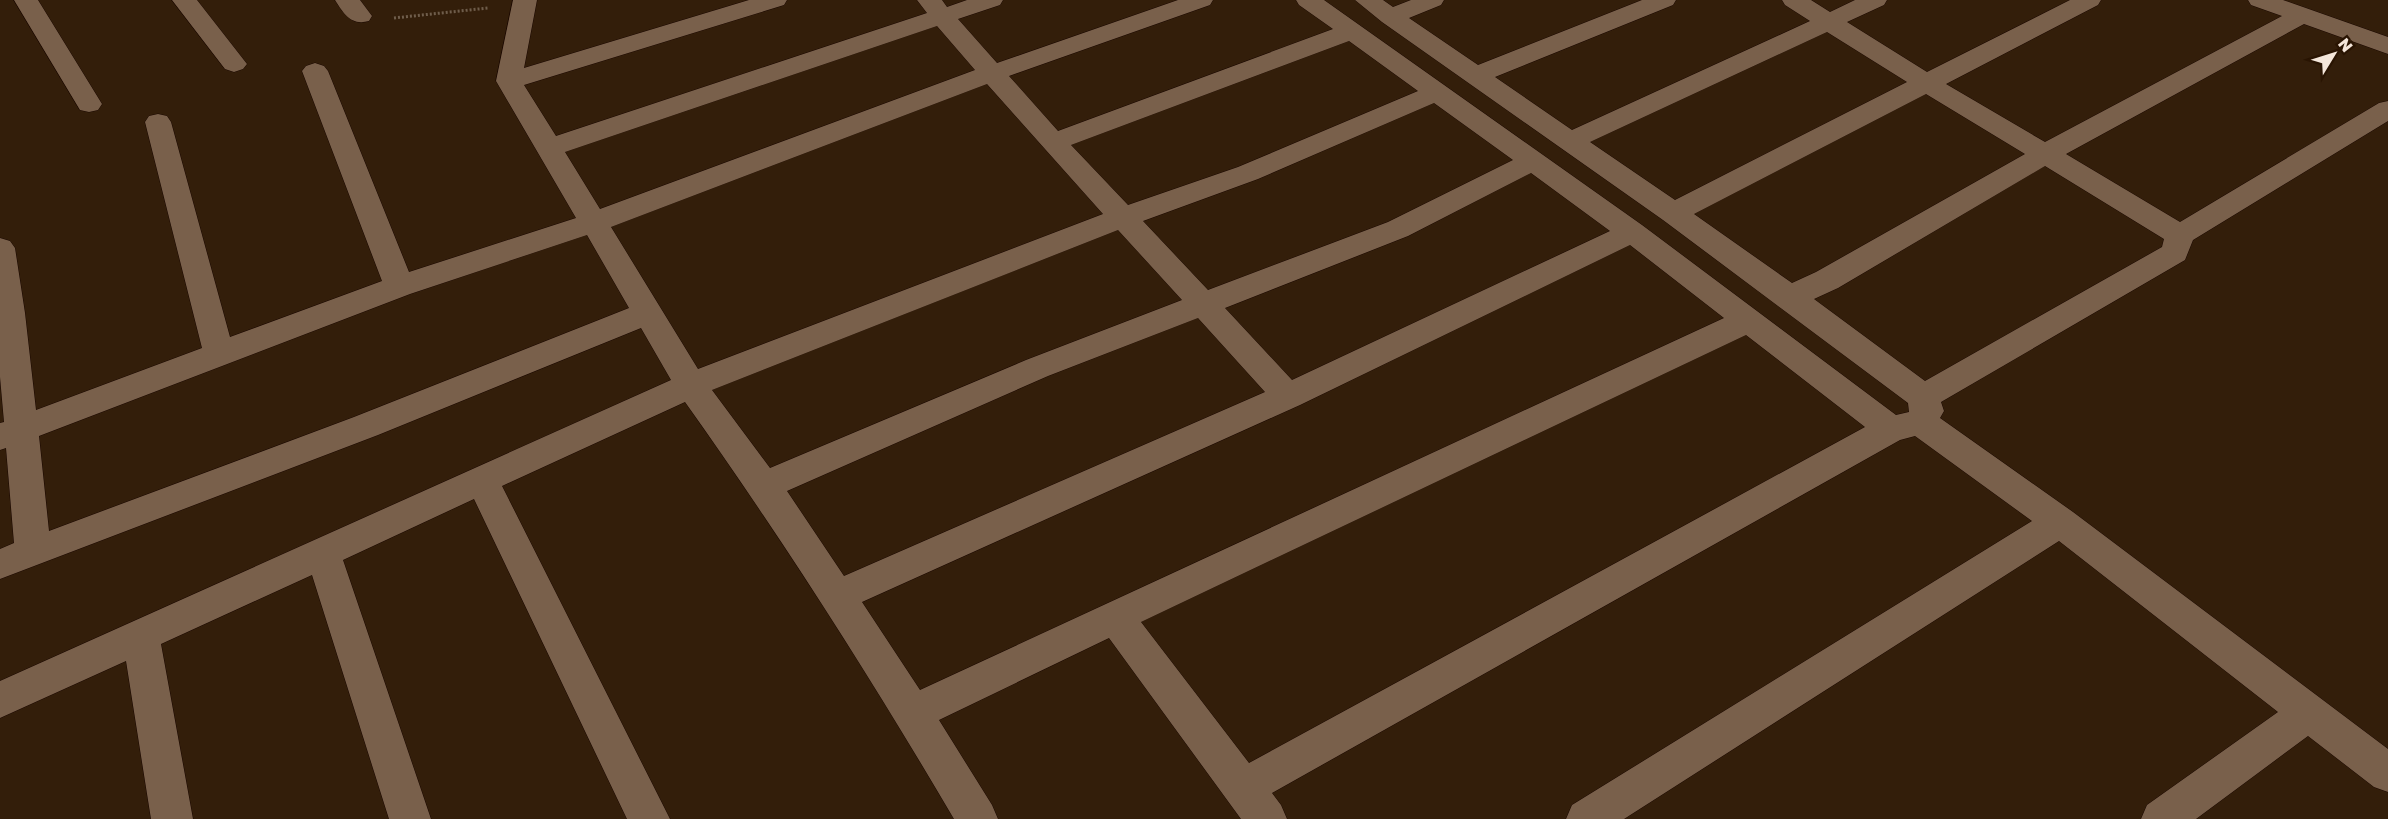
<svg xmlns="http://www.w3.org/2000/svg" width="2388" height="819" viewBox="0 0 2388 819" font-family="'Golos Text',sans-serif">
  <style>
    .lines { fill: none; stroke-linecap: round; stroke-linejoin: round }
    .minor-casing { stroke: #1a0700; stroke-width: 1 }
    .path { stroke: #6f5d4b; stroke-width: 3; stroke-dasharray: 2 2; stroke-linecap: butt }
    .minor { fill: #79604b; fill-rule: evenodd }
  </style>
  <rect width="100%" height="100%" fill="#331e0a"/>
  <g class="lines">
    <defs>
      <path id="minor" d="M 14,0 L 38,0 L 102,104 L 98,110 L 89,112 L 80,110 Z
        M 172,0 L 197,0 L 247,64 L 243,69 L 234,72 L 225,69 Z
        M 335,0 L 360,0 L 372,16 L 369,21 C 351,26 344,14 335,0 Z
        M 513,0 L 537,0 L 524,68 L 749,0 L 787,0 L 784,5 L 524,85 L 556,136 L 927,13 L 917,0 L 942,0 L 947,7 L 967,0 L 1003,0 L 1000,5 L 958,19 L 997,63 L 1178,0 L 1213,0 L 1210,5 L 1009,76 L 1058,131 L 1333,29 L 1299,5 L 1296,0 L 1324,0 L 1642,225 L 1896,415 L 1909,412 L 1908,403 L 1663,220 L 1382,22 L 1355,0 L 1383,0 L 1393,7 L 1411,0 L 1444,0 L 1441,5 L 1409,18 L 1478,65 L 1642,0 L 1676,0 L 1673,5 L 1495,77 L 1572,130 L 1810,21 L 1785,5 L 1782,0 L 1811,0 L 1830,12 L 1855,0 L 1887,0 L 1884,5 L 1847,22 L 1927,72 L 2070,0 L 2101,0 L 2098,5 L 1946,84 L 2045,142 L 2282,16 L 2251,5 L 2248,0 L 2283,0 L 2388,37 L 2388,54 L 2304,24 L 2066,154 L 2180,222 L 2379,103 L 2388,101 L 2388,121 L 2193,240 L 2185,260 L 1941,402 L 1944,411 L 1940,418 L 2073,512 L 2388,749 L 2388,792 L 2374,787 L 2308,736 L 2196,819 L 2141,819 L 2147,805 L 2278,712 L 2059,541 L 1624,819 L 1566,819 L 1572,805 L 2032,521 L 1915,436 L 1900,440 L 1272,793 L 1281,805 L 1287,819 L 1241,819 L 1109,638 L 939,720 L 992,805 L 998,819 L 954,819 C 870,676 781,537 685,402 L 502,486 L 670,819 L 627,819 L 474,499 L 343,560 L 431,819 L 389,819 L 312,575 L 161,644 L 193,819 L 151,819 L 126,661 L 0,718 L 0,681 L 671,380 L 641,328 L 378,435 L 0,579 L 0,549 L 14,543 L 6,448 L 0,450 L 0,423 L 4,422 L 0,377 L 0,238 L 10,241 L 15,248 L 25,313 L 36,410 L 202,348 L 145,122 L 149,116 L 158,114 L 167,116 L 171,122 L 230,337 L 382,281 L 302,71 L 306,66 L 315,63 L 324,66 L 328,71 L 409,272 L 576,218 L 496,81 ZM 937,26 L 975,70 L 600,209 L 565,152 ZM 1827,32 L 1907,82 L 1675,200 L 1590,142 ZM 1349,41 L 1418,91 L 1238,167 L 1128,205 L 1071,145 ZM 987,84 L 1103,214 L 698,369 L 611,227 ZM 1926,94 L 2025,154 L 1816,272 L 1792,283 L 1694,214 ZM 1434,103 L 1513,160 L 1388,222 L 1208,290 L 1143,221 L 1258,179 ZM 2045,166 L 2164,239 L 2162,247 L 1925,381 L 1814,299 L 1838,288 ZM 1531,173 L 1610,231 L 1292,380 L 1225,308 L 1408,236 ZM 1118,230 L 1182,300 L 1026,360 L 770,468 L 712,390 ZM 587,235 L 629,308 L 354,417 L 49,531 L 39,436 L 410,294 ZM 1630,245 L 1724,318 L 920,690 L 862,602 L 1300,405 ZM 1198,318 L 1265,392 L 844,576 L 787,491 L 1048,376 ZM 1746,335 L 1865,427 L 1249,763 L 1141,622 Z"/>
    </defs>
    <use href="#minor" class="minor-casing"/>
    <path class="path" d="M 394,18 L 488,8"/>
    <use href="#minor" class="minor"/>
  </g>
  <g transform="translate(2334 54) rotate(52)" stroke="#291402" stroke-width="4.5" paint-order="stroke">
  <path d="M0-4.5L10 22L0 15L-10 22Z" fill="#f4e6da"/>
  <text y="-9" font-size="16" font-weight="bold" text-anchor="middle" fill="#f4e6da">N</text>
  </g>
</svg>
